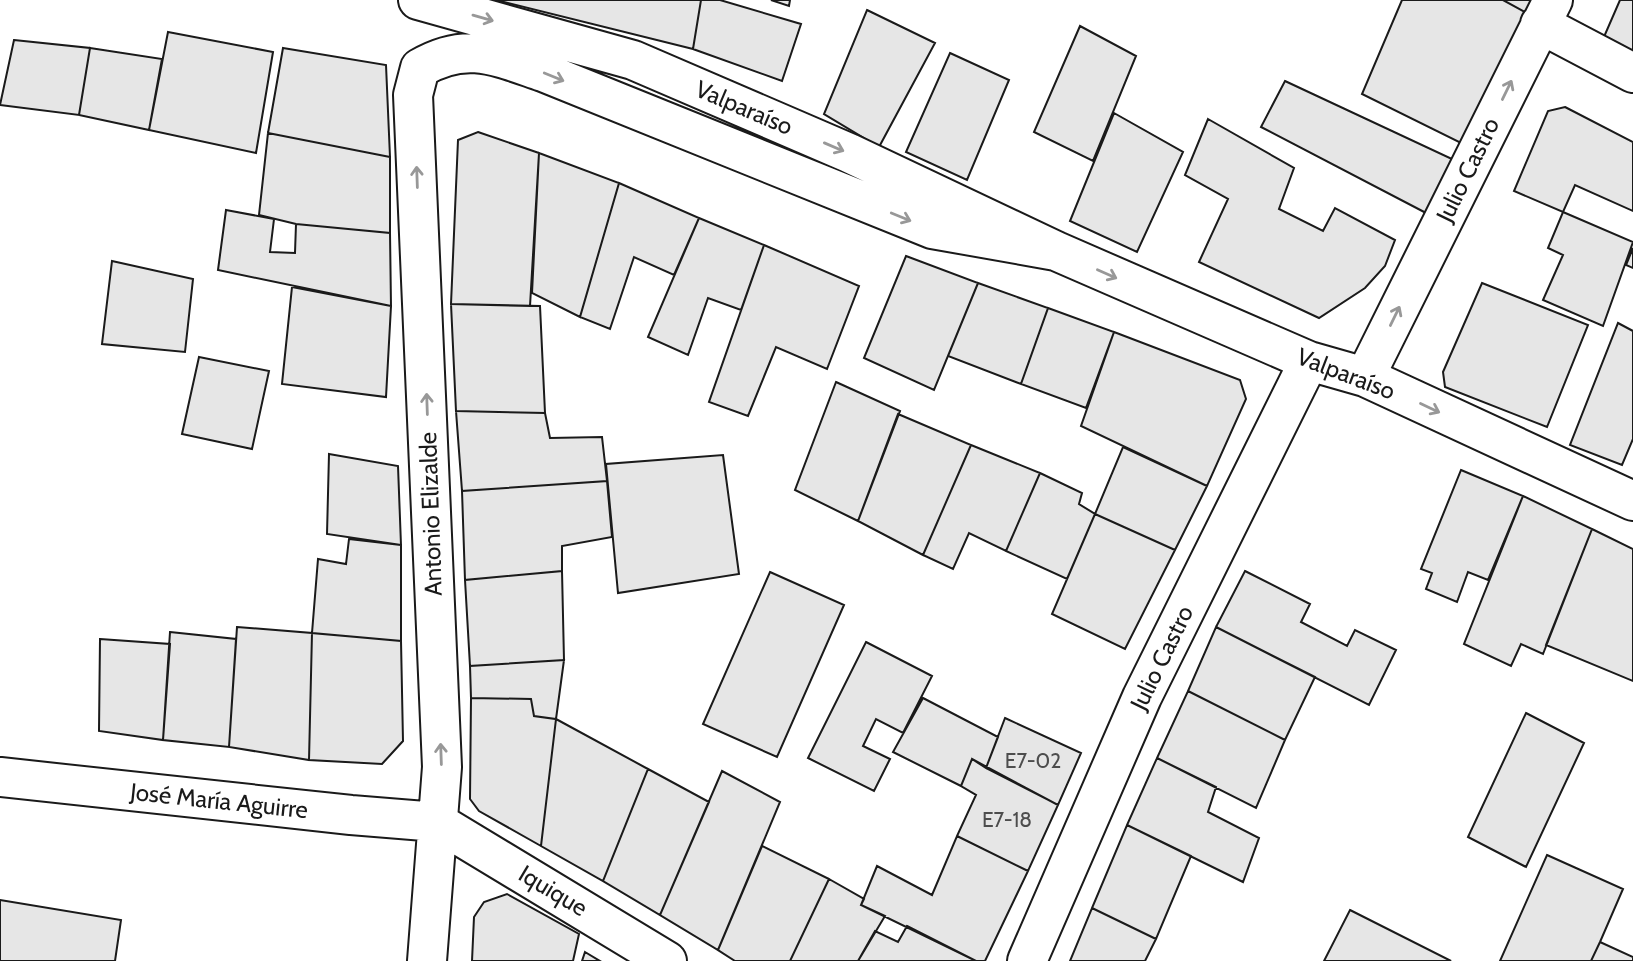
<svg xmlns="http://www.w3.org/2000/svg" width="1633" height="961" viewBox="0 0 1633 961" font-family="Cabin,sans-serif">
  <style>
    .building { fill: #e6e6e6; stroke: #1a1a1a; stroke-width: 2 }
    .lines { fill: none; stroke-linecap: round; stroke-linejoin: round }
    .street-casing { stroke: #1a1a1a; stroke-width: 42 }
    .street { stroke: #fff; stroke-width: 38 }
    .oneway { stroke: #989898 }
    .labels { text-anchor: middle; stroke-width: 5; stroke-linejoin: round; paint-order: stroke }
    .number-label { font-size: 21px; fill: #4d4d4d }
    .street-label { font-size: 24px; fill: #1a1a1a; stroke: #fff }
  </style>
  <rect width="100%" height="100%" fill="#fff"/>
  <path class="building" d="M 496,0 L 701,0 L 693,49 Z
    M 701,0 L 720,0 L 801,24 L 782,81 L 693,49 Z
    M 771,0 L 790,0 L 789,6 Z
    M 1402,0 L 1503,0 L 1532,16 L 1467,146 L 1362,94 Z
    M 1503,0 L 1541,0 L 1532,16 Z
    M 1620,0 L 1633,0 L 1633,62 L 1600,46 Z
    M 867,10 L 935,43 L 879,147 L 824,114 Z
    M 1080,26 L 1136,56 L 1093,161 L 1034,132 Z
    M 168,32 L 273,52 L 256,153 L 149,130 Z
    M 14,40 L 90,48 L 79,115 L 0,105 Z
    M 90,48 L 162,59 L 149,130 L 79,115 Z
    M 283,48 L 386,65 L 390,157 L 268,133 Z
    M 950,53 L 1009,80 L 967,180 L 906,152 Z
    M 1285,81 L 1452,159 L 1428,214 L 1261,127 Z
    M 1565,107 L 1633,142 L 1633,211 L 1575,185 L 1563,212 L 1514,191 L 1548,111 Z
    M 1114,113 L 1183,152 L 1137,252 L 1070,221 Z
    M 1208,119 L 1294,168 L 1279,209 L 1323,231 L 1335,208 L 1395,240 L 1385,266 L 1365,288 L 1319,318 L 1199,262 L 1228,199 L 1185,175 Z
    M 478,132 L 539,153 L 530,306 L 451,304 L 458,140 Z
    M 268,133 L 390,157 L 390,233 L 296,224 L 259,215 Z
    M 539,153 L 619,183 L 580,317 L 532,293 Z
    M 619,183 L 699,218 L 674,275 L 634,257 L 610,329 L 580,317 Z
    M 226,210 L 274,219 L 270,252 L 295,253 L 296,224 L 390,233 L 391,306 L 218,270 Z
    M 1563,212 L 1633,242 L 1603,326 L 1543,300 L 1563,255 L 1548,248 Z
    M 699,218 L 764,245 L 741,310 L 708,298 L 688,355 L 648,337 Z
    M 764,245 L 859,286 L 827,369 L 776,347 L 748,416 L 709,402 Z
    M 1633,248 L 1633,268 L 1626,265 Z
    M 906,256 L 978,283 L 934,390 L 864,358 Z
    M 112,261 L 193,279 L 185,352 L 102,344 Z
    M 978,283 L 1048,308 L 1021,384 L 948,356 Z
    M 1482,283 L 1588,325 L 1547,427 L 1445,387 L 1443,372 Z
    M 292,287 L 391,306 L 386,397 L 282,384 Z
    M 451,304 L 540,306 L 545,413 L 456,411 Z
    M 1048,308 L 1114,332 L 1086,408 L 1021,384 Z
    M 1618,323 L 1633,331 L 1633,439 L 1622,465 L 1570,445 Z
    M 1114,332 L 1240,380 L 1246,399 L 1207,486 L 1081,426 Z
    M 199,357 L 269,371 L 252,449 L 182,434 Z
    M 836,382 L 900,411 L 858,521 L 795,490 Z
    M 456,411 L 545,413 L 550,438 L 602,437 L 607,481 L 462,491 Z
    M 898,414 L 971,445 L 923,555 L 858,521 Z
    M 971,445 L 1040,473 L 1006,551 L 969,533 L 953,569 L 923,555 Z
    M 1123,447 L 1207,486 L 1175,550 L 1095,514 Z
    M 329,454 L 398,466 L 401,545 L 327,534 Z
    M 723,455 L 739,574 L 618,593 L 606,464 Z
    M 1461,470 L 1523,496 L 1488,580 L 1468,572 L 1457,602 L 1426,589 L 1432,573 L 1421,569 Z
    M 1040,473 L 1082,493 L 1079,504 L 1095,514 L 1067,579 L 1006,551 Z
    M 607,481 L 612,537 L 562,546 L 562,571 L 465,580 L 462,491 Z
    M 1523,496 L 1592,529 L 1543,654 L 1521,644 L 1511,666 L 1464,644 Z
    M 1095,514 L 1175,550 L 1125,649 L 1052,614 Z
    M 1592,529 L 1633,549 L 1633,681 L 1546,645 Z
    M 349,539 L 401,545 L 401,641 L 312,633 L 318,559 L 346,564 Z
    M 562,571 L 564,660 L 470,666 L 465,580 Z
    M 1245,571 L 1310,604 L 1301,622 L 1347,646 L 1355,630 L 1396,650 L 1369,705 L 1216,627 Z
    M 770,572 L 844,605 L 777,757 L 703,724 Z
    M 237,627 L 312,633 L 309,760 L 229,747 Z
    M 1216,627 L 1315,677 L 1285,740 L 1188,691 Z
    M 170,632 L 236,639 L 229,747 L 163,740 Z
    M 312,633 L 401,641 L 403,741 L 382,764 L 309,760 Z
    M 100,639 L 170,644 L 163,740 L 99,731 Z
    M 866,642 L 932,676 L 903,733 L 876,719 L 863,746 L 890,759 L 874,791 L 808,758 Z
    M 564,660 L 556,719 L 534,716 L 531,699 L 471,698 L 470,666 Z
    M 1188,691 L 1285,740 L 1256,808 L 1157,758 Z
    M 471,698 L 531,699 L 534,716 L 556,719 L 541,846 L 479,811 L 470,799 Z
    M 923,698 L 998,737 L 986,768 L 972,759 L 961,786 L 893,752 Z
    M 1526,713 L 1584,743 L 1526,867 L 1468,837 Z
    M 1005,718 L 1081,753 L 1058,805 L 986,768 Z
    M 556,719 L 648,769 L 603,881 L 541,846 Z
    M 1157,758 L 1216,787 L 1208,812 L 1259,838 L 1243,882 L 1127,825 Z
    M 972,759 L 1058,805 L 1028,871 L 957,836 L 976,795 L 961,786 Z
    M 648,769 L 709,802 L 660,915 L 603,881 Z
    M 722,771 L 780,802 L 718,950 L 660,915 Z
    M 1127,825 L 1191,856 L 1156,939 L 1092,908 Z
    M 957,836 L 1028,871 L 985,961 L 976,961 L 861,905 L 877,866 L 932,895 Z
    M 762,846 L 829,879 L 790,961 L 735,961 L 718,950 Z
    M 1547,855 L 1623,889 L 1600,942 L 1591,961 L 1500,961 Z
    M 829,879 L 864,899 L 861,905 L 885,916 L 858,961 L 790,961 Z
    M 507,894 L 579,934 L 573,961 L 472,961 L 474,917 L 484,902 Z
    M 0,900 L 121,920 L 115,961 L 0,961 Z
    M 1092,908 L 1156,939 L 1145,961 L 1070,961 Z
    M 1350,910 L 1451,961 L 1324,961 Z
    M 907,926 L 976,961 L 858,961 L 875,931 L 898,942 Z
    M 1600,942 L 1633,957 L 1633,961 L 1591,961 Z
    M 585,952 L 600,961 L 582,961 Z"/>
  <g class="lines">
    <defs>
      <path id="street" d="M 418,0 L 633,60 L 849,153 L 1056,251 L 1309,361 L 1365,377 L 1633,501
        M 1540,24 L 1633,73
        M 1365,377 L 1553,0
        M 0,777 L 351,815 L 437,822 L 667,961
        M 427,961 L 442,767 L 413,95 L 420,68 C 466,41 496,56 543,72 L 932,229 L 1056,251
        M 1027,961 L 1142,697 L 1309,361"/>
    </defs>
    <use href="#street" class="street-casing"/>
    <use href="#street" class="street"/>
  </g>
  <defs><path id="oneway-shaft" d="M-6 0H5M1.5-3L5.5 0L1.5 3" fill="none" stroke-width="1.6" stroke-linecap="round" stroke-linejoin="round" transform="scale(1.75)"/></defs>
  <g class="oneway">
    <use href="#oneway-shaft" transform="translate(483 18) rotate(16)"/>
    <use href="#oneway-shaft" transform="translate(554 77) rotate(22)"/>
    <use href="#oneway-shaft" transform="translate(1507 90) rotate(-64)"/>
    <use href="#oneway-shaft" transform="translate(834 147) rotate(23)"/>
    <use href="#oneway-shaft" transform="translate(417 177) rotate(-92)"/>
    <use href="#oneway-shaft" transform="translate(901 217) rotate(22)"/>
    <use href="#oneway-shaft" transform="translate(1107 274) rotate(24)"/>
    <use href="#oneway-shaft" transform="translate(1395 316) rotate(-64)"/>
    <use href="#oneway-shaft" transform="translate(427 404) rotate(-92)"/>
    <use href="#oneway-shaft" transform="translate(1430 408) rotate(25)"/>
    <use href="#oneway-shaft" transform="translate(441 754) rotate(-92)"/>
  </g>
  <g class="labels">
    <g class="number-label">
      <text x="1033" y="768">E7-02</text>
      <text x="1007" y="827">E7-18</text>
    </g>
    <g class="street-label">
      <text transform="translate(744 108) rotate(23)" y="8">Valparaíso</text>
      <text transform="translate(1468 170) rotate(-64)" y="8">Julio Castro</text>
      <text transform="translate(1346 374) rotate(21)" y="8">Valparaíso</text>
      <text transform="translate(431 514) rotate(-92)" y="8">Antonio Elizalde</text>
      <text transform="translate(1162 658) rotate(-64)" y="8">Julio Castro</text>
      <text transform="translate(219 801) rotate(6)" y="8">José María Aguirre</text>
      <text transform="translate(553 891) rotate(31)" y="8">Iquique</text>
    </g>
  </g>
</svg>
